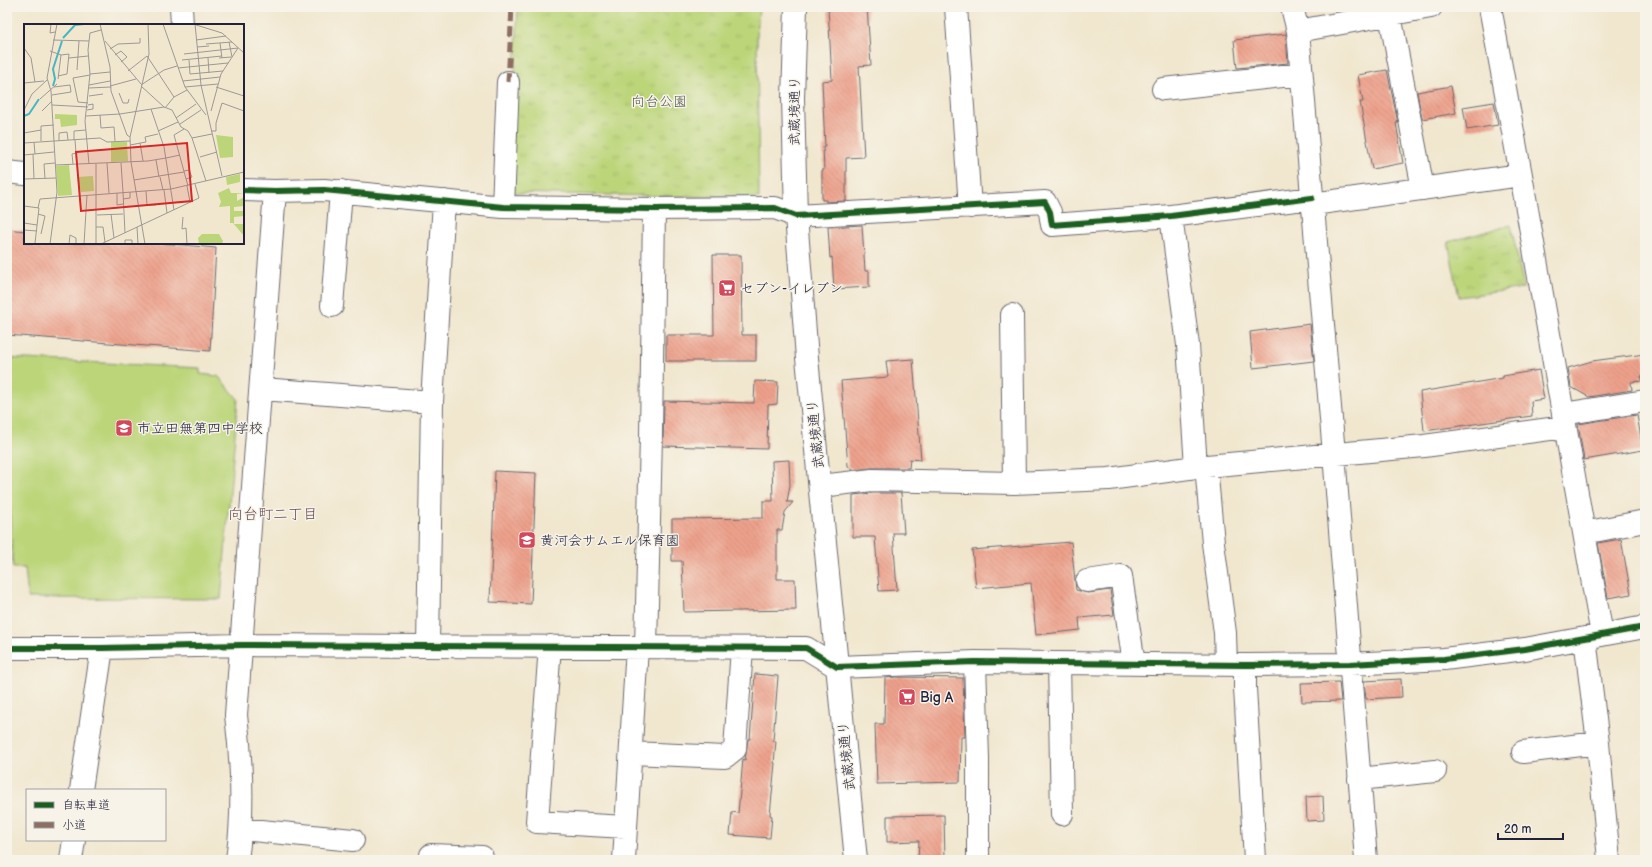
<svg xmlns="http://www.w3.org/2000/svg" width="1652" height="867" viewBox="0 0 1652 867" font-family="'Balsamiq Sans','Klee One',sans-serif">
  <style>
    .grass { fill: #bcd579; stroke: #6f7c5a }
    .park { fill: url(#park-tufts); stroke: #6f7c5a }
    .building { fill: url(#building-back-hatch) }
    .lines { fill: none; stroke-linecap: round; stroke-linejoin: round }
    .minor-casing { stroke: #6a676f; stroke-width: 24 }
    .major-casing { stroke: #6a676f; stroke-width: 24 }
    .minor { stroke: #fff; stroke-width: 22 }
    .major { stroke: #fff; stroke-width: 22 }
    .quiet { stroke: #8d6e63; stroke-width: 5; stroke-dasharray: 10 5; stroke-linecap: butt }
    .cycleway-casing { stroke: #f7f3e8; stroke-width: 8 }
    .cycleway { stroke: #1b5e20; stroke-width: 6 }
    .labels { text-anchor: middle; stroke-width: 3; stroke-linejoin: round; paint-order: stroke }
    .park-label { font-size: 14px; fill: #50584e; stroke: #f7f3e8 }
    .street-label { font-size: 14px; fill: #22223b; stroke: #f7f3e8 }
    .poi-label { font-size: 14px; fill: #22223b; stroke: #f7f3e8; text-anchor: start }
    .neighbourhood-label { font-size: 15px; fill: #694e57; stroke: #f7f3e8 }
    .inset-river { fill: none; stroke: #48b6c2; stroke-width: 2 }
    .inset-road { fill: none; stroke: #9e9894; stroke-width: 1 }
    .view { fill: #d62828; fill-opacity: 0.15; stroke: #d62828; stroke-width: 2 }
    .inset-edge { fill: none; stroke: #22223b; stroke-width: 2 }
  </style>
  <defs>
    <pattern id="park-tufts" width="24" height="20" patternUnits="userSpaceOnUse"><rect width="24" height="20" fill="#bcd579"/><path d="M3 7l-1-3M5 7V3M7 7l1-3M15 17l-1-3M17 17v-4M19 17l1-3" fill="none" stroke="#a1b76a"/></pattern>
    <pattern id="building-back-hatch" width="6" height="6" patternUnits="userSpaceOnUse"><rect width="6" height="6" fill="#eda18b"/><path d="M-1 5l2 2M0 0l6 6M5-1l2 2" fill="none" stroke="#cb8a79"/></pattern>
  </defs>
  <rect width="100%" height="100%" fill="#f7f3e8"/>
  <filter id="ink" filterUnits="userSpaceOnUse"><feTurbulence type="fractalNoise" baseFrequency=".025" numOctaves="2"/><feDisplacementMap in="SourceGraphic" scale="8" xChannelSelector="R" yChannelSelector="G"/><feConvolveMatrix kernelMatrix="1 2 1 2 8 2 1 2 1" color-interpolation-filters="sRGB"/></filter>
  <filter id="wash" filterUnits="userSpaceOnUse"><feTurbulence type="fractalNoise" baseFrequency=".012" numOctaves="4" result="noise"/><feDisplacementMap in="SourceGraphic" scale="16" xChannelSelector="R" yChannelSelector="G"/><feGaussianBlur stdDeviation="0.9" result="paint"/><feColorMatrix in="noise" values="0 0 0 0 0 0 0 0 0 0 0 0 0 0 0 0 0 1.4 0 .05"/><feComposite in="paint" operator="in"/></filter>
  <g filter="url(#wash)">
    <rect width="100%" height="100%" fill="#f1e7cf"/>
    <path class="grass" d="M 7,358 L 200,368 L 200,374 L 218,376 L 238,399 L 221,599 L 28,598 L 25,568 L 13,568 L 9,495 L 7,495 Z"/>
    <path class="park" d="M 518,7 L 759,7 L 757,36 L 759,198 L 509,193 Z
      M 1511,225 L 1524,288 L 1459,297 L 1448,242 Z"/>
    <g id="blocks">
      <path class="building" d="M 828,7 L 867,7 L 871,65 L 859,66 L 864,157 L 846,158 L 846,201 L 826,202 L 826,200 L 822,200 L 822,170 L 824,170 L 823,147 L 825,147 L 822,81 L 832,80 Z
        M 1286,34 L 1288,63 L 1237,68 L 1234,40 Z
        M 1387,70 L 1398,123 L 1396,123 L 1403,163 L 1372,169 L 1360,102 L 1363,102 L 1358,75 Z
        M 1451,86 L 1456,113 L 1422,119 L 1417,92 Z
        M 1494,102 L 1498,125 L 1467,130 L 1463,107 Z
        M 862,225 L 865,271 L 869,271 L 869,287 L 834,289 L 832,257 L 830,258 L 828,227 Z
        M 7,229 L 25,231 L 25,243 L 160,243 L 216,248 L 210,351 L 7,335 Z
        M 713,255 L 741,255 L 742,335 L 756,335 L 756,361 L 666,361 L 666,335 L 714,335 Z
        M 1310,324 L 1314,361 L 1253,368 L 1250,332 Z
        M 1645,354 L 1645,376 L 1641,376 L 1642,381 L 1631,382 L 1632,390 L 1589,397 L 1571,387 L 1568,368 L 1592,361 Z
        M 913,359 L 921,460 L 910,459 L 909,468 L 872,468 L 853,470 L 848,466 L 841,381 L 888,377 L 886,361 Z
        M 1539,370 L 1544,399 L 1531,401 L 1532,416 L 1424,431 L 1420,392 L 1503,378 L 1503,376 Z
        M 755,381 L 778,382 L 777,404 L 768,405 L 767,449 L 663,446 L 664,401 L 754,403 Z
        M 1637,415 L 1643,450 L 1584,460 L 1578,424 Z
        M 789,460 L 790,485 L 787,502 L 793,502 L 785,512 L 782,530 L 777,530 L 777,579 L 795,579 L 796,610 L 684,612 L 682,561 L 672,561 L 672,519 L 763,518 L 763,501 L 773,501 L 772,461 Z
        M 495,471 L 536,473 L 531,604 L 490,602 Z
        M 873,493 L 901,493 L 904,533 L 893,533 L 897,590 L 879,591 L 875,537 L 853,537 L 853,495 Z
        M 1621,539 L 1631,594 L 1608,598 L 1598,543 Z
        M 1071,542 L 1076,590 L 1088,593 L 1110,590 L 1114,615 L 1079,618 L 1080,630 L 1036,635 L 1031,583 L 976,588 L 972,550 Z
        M 755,674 L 778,676 L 773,741 L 776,741 L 774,763 L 775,763 L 770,815 L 772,816 L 770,838 L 730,835 L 732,812 L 738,813 L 743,759 L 745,760 L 748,739 L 750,739 Z
        M 895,677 L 963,678 L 965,737 L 961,737 L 960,782 L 877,784 L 875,724 L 884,724 L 885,678 Z
        M 1401,679 L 1402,697 L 1366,699 L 1364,681 Z
        M 1339,682 L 1341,701 L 1302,702 L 1301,683 Z
        M 1323,796 L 1324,820 L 1307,821 L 1306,797 Z
        M 944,815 L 945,860 L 918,860 L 919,841 L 887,842 L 887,816 Z"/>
    </g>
  </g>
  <g filter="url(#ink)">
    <use href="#blocks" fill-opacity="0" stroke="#6a676f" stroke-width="1"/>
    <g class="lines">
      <defs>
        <path id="minor" d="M 181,7 L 182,25
          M 956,7 L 970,207
          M 1292,7 L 1298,31 L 1334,454 L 1366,860
          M 1490,7 L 1521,175 L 1602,635
          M 1390,15 L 1423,189
          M 1298,31 L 1431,7
          M 1163,89 L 1301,74
          M 7,172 L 25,174
          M 243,190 L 275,191 L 324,190 L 503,207 L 654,209 L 775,208 L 796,216 L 1045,202 L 1050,212 L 1052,225 L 1171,216 L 1312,198
          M 1313,204 L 1521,175
          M 503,207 L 508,82
          M 1171,216 L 1188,345 L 1196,467
          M 332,306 L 341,191
          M 1012,315 L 1014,483
          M 262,389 L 432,402
          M 1563,414 L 1645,401
          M 1206,466 L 1213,543 L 1225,633 L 1226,665
          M 821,486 L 872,480 L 1014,483 L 1109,479 L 1196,467 L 1424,446 L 1565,427
          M 1584,533 L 1645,521
          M 1087,581 L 1121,576 L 1134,664
          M 1585,638 L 1598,743 L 1609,860
          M 428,646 L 432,402 L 444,201
          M 550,646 L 537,822 L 626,827
          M 646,647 L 651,436 L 654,209
          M 7,648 L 102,648 L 242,645 L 806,648 L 837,667 L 975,662 L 1245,665 L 1350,664 L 1444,659 L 1525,649 L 1645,627
          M 975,662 L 978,759 L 978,860
          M 1059,663 L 1062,814
          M 1245,665 L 1245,688 L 1255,860
          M 1523,752 L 1598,743
          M 631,753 L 725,757 L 735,749 L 742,648
          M 1359,779 L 1435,771
          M 81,790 L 102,648
          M 241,829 L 353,840
          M 431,855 L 482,857
          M 71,860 L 74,840
          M 237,860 C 244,812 242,763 236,715 L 275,191
          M 624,860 L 637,647"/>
        <path id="major" d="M 796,7 L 793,98 L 796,216 L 807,358 L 856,860"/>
      </defs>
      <use href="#minor" class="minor-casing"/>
      <use href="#major" class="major-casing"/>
      <use href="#minor" class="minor"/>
      <use href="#major" class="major"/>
      <path class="quiet" d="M 508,82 L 512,7"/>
      <defs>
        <path id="cycleway" d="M 243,190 L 275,191 L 324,190 L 503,207 L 654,209 L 775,208 L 796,216 L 1045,202 L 1050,212 L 1052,225 L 1171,216 L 1312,198
          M 7,648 L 102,648 L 242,645 L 806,648 L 837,667 L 975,662 L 1245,665 L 1350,664 L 1444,659 L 1525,649 L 1645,627"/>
      </defs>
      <use href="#cycleway" class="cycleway-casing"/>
      <use href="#cycleway" class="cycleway"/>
    </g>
  </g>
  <defs>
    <symbol id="supermarket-square" viewBox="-11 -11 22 22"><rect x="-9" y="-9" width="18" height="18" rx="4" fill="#d1495b" stroke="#f7f3e8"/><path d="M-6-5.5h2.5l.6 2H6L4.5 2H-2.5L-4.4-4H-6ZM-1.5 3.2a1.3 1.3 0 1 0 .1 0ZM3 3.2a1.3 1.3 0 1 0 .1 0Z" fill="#fff"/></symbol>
    <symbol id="school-square" viewBox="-11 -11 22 22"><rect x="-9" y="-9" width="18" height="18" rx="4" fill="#d1495b" stroke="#f7f3e8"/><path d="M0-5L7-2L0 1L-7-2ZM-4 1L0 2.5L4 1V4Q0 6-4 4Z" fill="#fff"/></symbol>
  </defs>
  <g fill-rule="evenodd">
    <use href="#supermarket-square" x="717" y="278" width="20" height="20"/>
    <use href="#school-square" x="114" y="418" width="20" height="20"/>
    <use href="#school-square" x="517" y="530" width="20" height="20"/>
    <use href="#supermarket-square" x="897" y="687" width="20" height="20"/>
  </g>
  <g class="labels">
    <g class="park-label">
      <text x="659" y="106">向台公園</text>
    </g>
    <g class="street-label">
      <text transform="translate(794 111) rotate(-90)" y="5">武蔵境通り</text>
      <text transform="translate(815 434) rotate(-96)" y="5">武蔵境通り</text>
      <text transform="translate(846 756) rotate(-96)" y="5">武蔵境通り</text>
    </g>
    <g class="poi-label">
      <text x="740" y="293">セブン-イレブン</text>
      <text x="137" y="433">市立田無第四中学校</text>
      <text x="540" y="545">黄河会サムエル保育園</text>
      <text x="920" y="702">Big A</text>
    </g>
    <g class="neighbourhood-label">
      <text x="273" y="519">向台町二丁目</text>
    </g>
  </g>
  <g transform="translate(24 24)">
    <rect width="220" height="220" fill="#f1e7cf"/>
    <path d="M 31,90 L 53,91 L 53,101 L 37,103 L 36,95 L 31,95 ZM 192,111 L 209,113 L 209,133 L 196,134 ZM 45,141 L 48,171 L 34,172 L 32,142 ZM 216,150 L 216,158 L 203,161 L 202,153 ZM 69,152 L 70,167 L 57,168 L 53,153 ZM 178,210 L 195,210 L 199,217 L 198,220 L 175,220 L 174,214 Z" fill="#bcd579"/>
    <path d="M 87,118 L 103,118 L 104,137 L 87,138 Z" fill="#bcd579"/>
    <path d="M 205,164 L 207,169 L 220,169 L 213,170 L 213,177 L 220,173 L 220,182 L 210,183 L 210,187 L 220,187 L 220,192 L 210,193 L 210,200 L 220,200 L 220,212 L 209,199 L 206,199 L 206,182 L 195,183 L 197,178 L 194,169 Z" fill="#bcd579"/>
    <path class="inset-river" d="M 39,14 L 51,1 L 60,0M 29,62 L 31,55 L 29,45 L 38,17M 0,92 L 5,90 L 15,75"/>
    <path class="inset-road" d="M 27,0 L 26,9 L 31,8M 76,0 L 86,43 L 87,67 L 103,111 L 106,113 L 107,138 L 121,220M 139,0 L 161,63 L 182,91M 169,0 L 198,9 L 220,29M 171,0 L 177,61 L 198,152M 29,16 L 65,17M 172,16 L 202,12M 81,17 L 117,60M 205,18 L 208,33M 196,19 L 198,34M 182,20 L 208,18M 173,23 L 185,22M 0,24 L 7,34 L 11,58M 86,25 L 94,20 L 116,19 L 116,14M 26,27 L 37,31 L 34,55M 160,30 L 214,24M 91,31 L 97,27 L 103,33 L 97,38M 45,34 L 64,32M 184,34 L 185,49M 195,34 L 207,33M 158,36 L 198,32M 165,36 L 166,50 L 199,47M 154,44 L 204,39M 53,46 L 55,17M 104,47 L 123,32 L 150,73M 66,50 L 86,48M 34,52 L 43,50 L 45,30 L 37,31M 159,57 L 196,53M 0,59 L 20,57M 65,61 L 86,57M 117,61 L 140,46 L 153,42M 86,62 L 112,55M 117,62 L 140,83M 161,63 L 194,60M 192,63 L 220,72M 65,64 L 87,63M 95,69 L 99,79 L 104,79 L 105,75M 28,71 L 47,68 L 46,61 L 30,63M 65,72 L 79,70M 16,75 L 33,60M 64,79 L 54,78 L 49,54 L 66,51M 28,81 L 64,83M 141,84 L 150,73 L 163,66M 127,85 L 140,123 L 150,186M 0,86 L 8,70 L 23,56M 63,86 L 69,85 L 69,80 L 64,81M 18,87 L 28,77M 187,87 L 197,50 L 214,24M 76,91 L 77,104 L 90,103 L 91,117M 62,92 L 96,90 L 140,83 L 148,86 L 157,103 L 164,107 L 168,114 L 182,157M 152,94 L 172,80M 156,100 L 177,86M 160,105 L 150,111 L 164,162M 134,107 L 154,98M 187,107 L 192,107 L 192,99 L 198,79 L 220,87M 0,109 L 17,106M 106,113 L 125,30 L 124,0M 168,114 L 188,110M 50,116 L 50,107 L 62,106M 17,117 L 17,102 L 30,101M 35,117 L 35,109 L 43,108 L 44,116M 10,118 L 11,130M 0,119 L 76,114 L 83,118 L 106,117M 116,119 L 119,137M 106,121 L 122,118 L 121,113 L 134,110M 9,130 L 10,155M 0,131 L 30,128M 176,133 L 193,128M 142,134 L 156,131M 132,136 L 135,153M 83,139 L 85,169M 97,139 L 99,168M 49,140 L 48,130 L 52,129 L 51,116M 65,140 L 61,97 L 66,50 L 64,26 L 66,9 L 77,6M 72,140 L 72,220M 31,141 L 124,137 L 142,134M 160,147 L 165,146 L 168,153 L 162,155M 136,153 L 139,166M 0,155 L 32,154M 21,155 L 20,140 L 31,139M 110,156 L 160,148M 163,162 L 166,178M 140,166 L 143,189M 122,167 L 123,181 L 132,181M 99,168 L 101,209M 93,169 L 93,181 L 99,180M 99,175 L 106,174 L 106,168M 0,182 L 15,184 L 11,219M 14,184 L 16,175 L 147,165 L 220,148M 14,190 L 21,192 L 17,210M 87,190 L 90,214M 73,191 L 99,190M 159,193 L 158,205 L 162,204 L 163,220M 0,199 L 13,201M 72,203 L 79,203 L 81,218M 113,203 L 114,220M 0,206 L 13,207M 26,220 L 33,168 L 27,67 L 23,54 L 33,0M 45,220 L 46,211 L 52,214 L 52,220M 60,220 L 63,171M 77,220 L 175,174 L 171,160M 101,220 L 101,216 L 108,216 L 108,220"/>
    <path class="view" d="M 163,119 L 168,177 L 57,187 L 52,128 Z"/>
    <rect width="220" height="220" class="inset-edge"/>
  </g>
  <rect width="1652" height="867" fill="none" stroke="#f7f3e8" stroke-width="24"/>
  <rect x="26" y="789" width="140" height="52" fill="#f7f3e8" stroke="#a29fa3"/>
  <rect x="34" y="802" width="20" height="6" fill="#1b5e20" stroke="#a29fa3"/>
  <text x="62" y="809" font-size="12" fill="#22223b">自転車道</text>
  <rect x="34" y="822" width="20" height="6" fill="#8d6e63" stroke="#a29fa3"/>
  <text x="62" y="829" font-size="12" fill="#22223b">小道</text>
  <path d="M1498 833v6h65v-6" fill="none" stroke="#22223b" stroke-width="2"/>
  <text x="1504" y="833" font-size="12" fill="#22223b" stroke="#f7f3e8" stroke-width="3" paint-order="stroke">20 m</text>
</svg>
